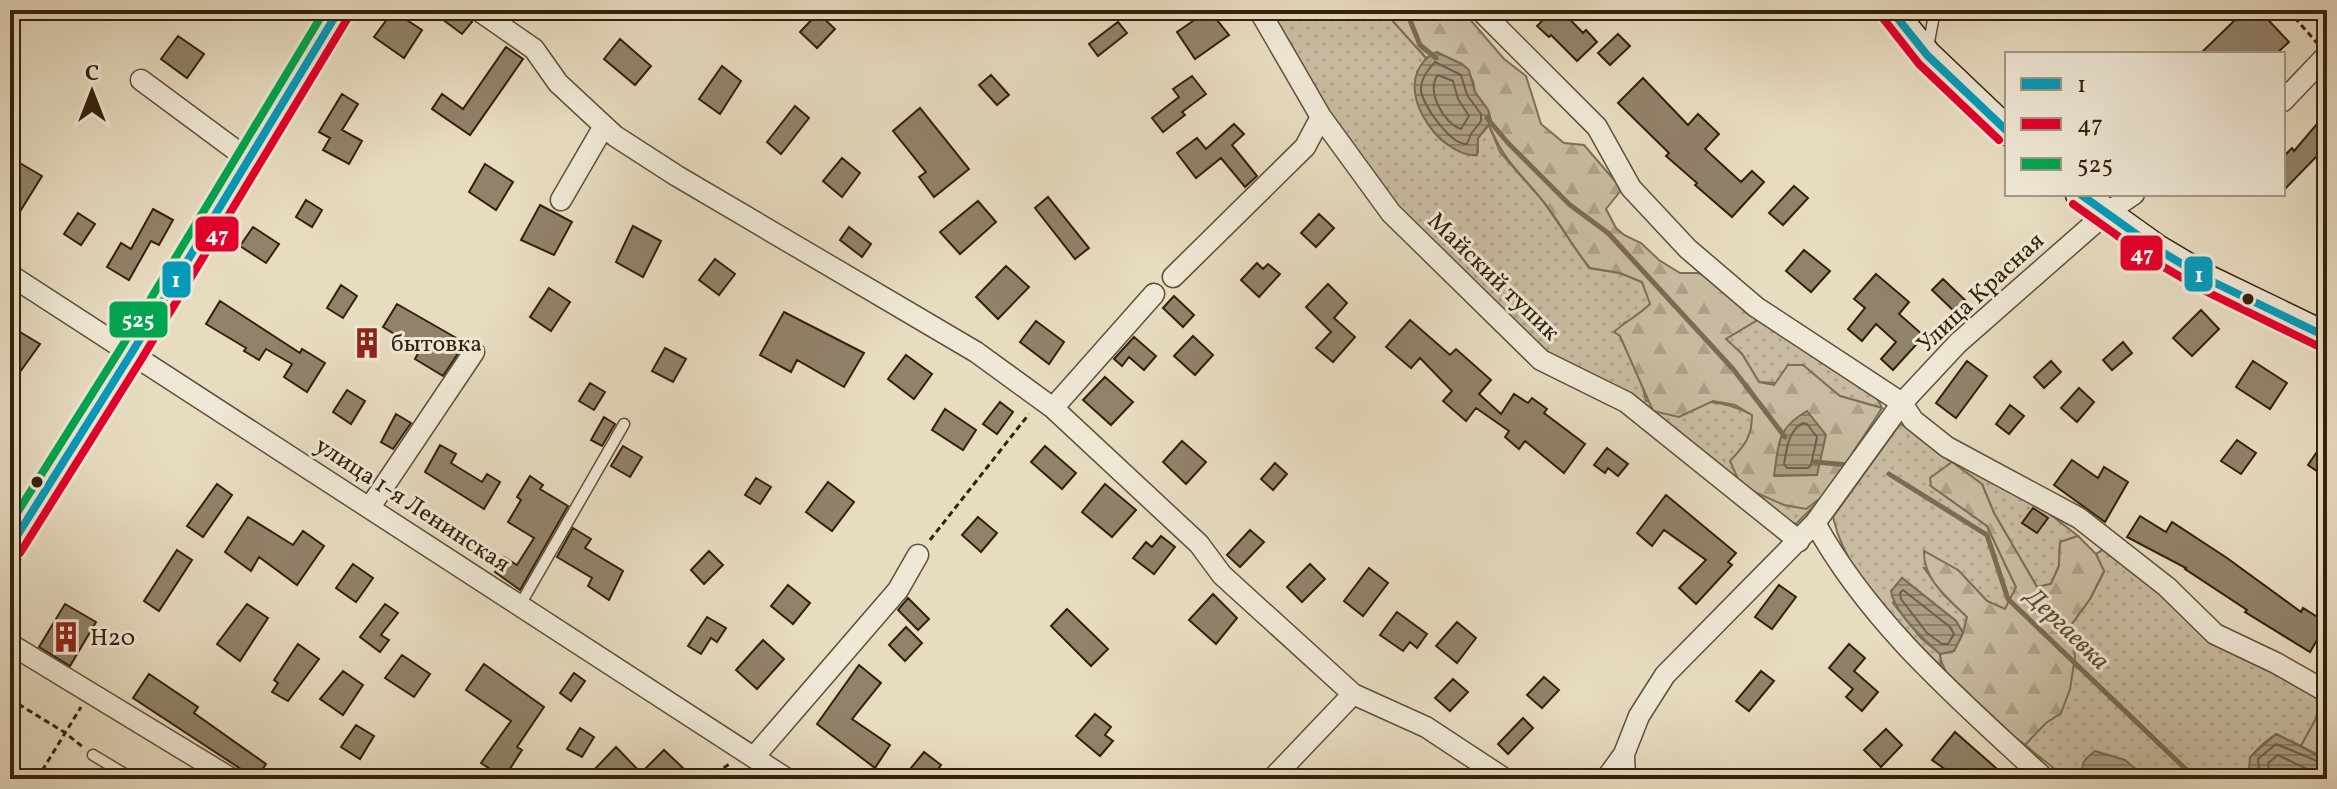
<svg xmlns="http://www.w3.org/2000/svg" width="2337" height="789" viewBox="0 0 2337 789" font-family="Vollkorn,serif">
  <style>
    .grass { fill: url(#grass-dots); stroke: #7e6e56; stroke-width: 2 }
    .forest { fill: url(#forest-firs); stroke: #7e6e56; stroke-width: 2 }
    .water { fill: url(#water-rules); stroke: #7a6b53; stroke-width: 2 }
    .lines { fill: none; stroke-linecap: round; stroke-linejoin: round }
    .shore { stroke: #6e5e48; stroke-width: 2 }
    .stream { stroke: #7a6b53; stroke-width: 5 }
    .building { fill: #91826a; stroke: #33210c; stroke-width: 2 }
    .lane-casing { stroke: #605039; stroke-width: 13 }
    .street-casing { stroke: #605039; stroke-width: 23 }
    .secondary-casing { stroke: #33210c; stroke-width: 31 }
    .primary-casing { stroke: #33210c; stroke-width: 35 }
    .path { stroke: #33210c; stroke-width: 3; stroke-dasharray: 6 4; stroke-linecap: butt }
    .lane { stroke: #efe8d6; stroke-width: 10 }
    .street { stroke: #efe8d6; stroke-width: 20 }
    .secondary { stroke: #efe8d6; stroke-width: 28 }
    .primary { stroke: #e7dbc0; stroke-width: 32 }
    .bus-1-casing { stroke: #efe8d6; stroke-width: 14 }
    .bus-2-casing { stroke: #efe8d6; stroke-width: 14 }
    .bus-3-casing { stroke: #efe8d6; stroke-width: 14 }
    .bus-1 { stroke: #059bbb; stroke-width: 8 }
    .bus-2 { stroke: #e4002b; stroke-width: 8 }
    .bus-3 { stroke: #00a651; stroke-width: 8 }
    .bus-dot { fill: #33210c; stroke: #efe8d6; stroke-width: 3 }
    .labels { text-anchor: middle; stroke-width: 6; stroke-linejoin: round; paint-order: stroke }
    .street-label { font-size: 24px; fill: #33210c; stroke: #efe8d6 }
    .poi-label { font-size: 24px; fill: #33210c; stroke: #efe8d6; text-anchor: start }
    .water-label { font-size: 26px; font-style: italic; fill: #5d4c36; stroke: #efe8d6 }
    .line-badge { stroke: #efe8d6; stroke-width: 3 }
    .badge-label { font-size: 22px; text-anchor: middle; font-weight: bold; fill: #fff }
  </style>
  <defs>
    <pattern id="grass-dots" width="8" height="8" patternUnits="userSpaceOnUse" patternTransform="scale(2)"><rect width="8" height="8" fill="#c8bba1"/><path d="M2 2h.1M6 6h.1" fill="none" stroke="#aca089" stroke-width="1.8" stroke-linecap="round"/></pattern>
    <pattern id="forest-firs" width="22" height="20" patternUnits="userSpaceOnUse" patternTransform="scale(2)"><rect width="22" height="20" fill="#c8bba1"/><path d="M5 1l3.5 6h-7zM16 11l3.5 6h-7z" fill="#aca089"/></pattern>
    <pattern id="water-rules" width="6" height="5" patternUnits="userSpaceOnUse" patternTransform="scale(2)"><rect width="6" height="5" fill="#aa9c83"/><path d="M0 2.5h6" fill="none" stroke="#8b7f6a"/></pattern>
  </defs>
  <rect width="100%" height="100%" fill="#e7dbc0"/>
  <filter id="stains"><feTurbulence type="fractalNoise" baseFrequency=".0025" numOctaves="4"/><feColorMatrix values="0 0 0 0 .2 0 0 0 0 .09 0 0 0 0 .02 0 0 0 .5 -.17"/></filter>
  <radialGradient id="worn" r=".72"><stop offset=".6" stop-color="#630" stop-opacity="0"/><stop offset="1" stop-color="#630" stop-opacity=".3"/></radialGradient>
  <path class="grass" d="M 1267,10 L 1377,10 L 1391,19 L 1426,58 L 1417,72 C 1419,85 1418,105 1424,116 C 1435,139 1453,153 1478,152 L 1478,138 L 1489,125 L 1500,152 L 1543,201 L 1589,268 L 1620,273 L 1642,282 L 1651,304 L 1638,317 L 1624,323 L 1620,336 L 1642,384 L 1646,401 C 1682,401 1720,396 1752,415 C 1753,437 1745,445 1731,461 L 1826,494 L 1796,524 L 1779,518 L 1544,355 L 1396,206 L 1348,147 Z
    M 1759,319 L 1800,344 L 1877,398 L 1882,408 L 1840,396 L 1826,386 L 1759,382 L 1742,354 L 1725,339 Z
    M 1900,424 L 2027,496 L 2078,536 L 2060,542 L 2059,566 L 2051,584 L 2037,587 L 1994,513 L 1982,484 L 1931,486 L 1987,526 L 2016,587 L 2006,610 L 1987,601 L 1958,570 L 1924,568 L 1944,595 L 1967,617 L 1963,633 L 1956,621 L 1902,578 L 1893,603 L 1921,638 L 1940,654 L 1941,665 L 1929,657 C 1892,613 1846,576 1833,517 Z
    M 2104,549 L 2326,700 L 2301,746 L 2276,734 C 2260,745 2241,759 2254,779 L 2140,779 L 2141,774 L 2081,770 L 2085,779 L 2067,779 L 2025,745 C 2067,700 2078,687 2071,625 L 2090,599 L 2104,572 L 2096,554 Z"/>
  <path class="forest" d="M 1377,10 L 1462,10 L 1504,59 L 1526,76 L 1541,124 L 1564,143 L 1584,145 L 1622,189 L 1606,209 L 1616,228 L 1624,235 L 1641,243 L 1659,260 L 1680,273 L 1698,273 L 1720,282 L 1759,319 L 1726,339 L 1742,354 L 1759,382 L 1774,385 L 1788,365 L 1803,365 L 1840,396 L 1882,408 L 1826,494 L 1806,509 L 1784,505 L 1741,486 L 1730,461 C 1745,445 1752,437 1752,415 L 1735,405 L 1713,401 L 1679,417 L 1653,411 L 1620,336 L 1614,332 C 1626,321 1639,315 1650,304 L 1642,282 L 1620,273 L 1590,268 C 1572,247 1560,222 1543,201 C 1519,171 1505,163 1489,125 L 1491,121 L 1488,110 L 1475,92 L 1473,81 L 1462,64 L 1437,52 L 1426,58 L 1391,19 Z
    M 1952,462 L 1982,484 L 1994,513 L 2037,587 L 2051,584 L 2059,566 L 2060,542 L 2078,536 L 2096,554 L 2104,571 L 2090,599 L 2071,625 L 2075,657 L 2070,689 L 2061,713 L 2046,723 L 2025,745 C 2000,725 1943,687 1940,654 L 1954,651 L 1963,633 L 1967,617 C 1948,598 1923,580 1924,551 L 1958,570 L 1987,601 L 2005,609 L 2016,587 L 1987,526 L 1931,486 L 1930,478 Z
    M 2326,700 L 2327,701 L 2327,760 L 2301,746 Z"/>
  <path class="water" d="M 1436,52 L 1462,64 L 1469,70 L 1475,92 L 1488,110 L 1491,121 L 1478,138 L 1477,155 C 1441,159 1383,82 1436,52 Z
    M 1807,411 L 1826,435 L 1817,475 L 1774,476 C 1779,443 1776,429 1807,411 Z
    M 1902,578 L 1956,621 L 1963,633 L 1954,651 L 1940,654 C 1924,640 1894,612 1891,591 Z
    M 2276,734 L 2327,760 L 2327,779 L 2254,779 L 2249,772 L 2250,757 Z
    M 2095,751 L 2125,760 L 2142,774 L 2140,779 L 2085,779 C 2079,765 2083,760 2095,751 Z"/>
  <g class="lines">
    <path class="shore" d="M 1435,62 L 1461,75 L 1467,95 L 1481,114 L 1481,121 L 1471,134 L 1467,144 C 1451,145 1424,107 1421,91 C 1420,80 1428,69 1435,62 Z
      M 1438,75 L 1453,81 L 1458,99 L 1469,116 L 1461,129 C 1444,124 1425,90 1438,75 Z
      M 1803,423 L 1807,424 L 1817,437 L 1811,465 L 1808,468 L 1787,468 L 1784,464 C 1787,448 1788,431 1803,423 Z
      M 1903,590 L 1950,627 L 1954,634 L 1948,644 L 1942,644 L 1927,633 L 1901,599 L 1900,593 Z
      M 2260,779 L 2258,759 L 2276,744 L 2327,765
      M 2270,779 L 2268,763 L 2278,755 L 2317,774 L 2327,775"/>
    <path class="stream" d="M 1406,10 L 1420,45 L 1436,58
      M 1487,118 L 1508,143 L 1570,205 L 1608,233 L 1733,369 L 1785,437
      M 1815,462 L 1849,465
      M 1889,474 L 1987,535 L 2008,599 L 2196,779"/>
  </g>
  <path class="building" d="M 430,10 L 465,10 L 472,22 L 462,34 Z
    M 1209,10 L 1229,35 L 1195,59 L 1177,32 Z
    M 1532,10 L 1561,10 L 1583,33 L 1586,30 L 1597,42 L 1577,61 L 1551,35 L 1549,37 L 1537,26 L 1542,21 Z
    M 2229,10 L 2259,10 L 2289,42 L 2276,54 L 2200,54 L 2237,18 Z
    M 393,11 L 422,30 L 404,58 L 374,37 Z
    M 818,13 L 835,29 L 817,48 L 800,32 Z
    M 1118,22 L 1127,33 L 1098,56 L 1089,44 Z
    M 1618,34 L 1630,46 L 1610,65 L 1598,53 Z
    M 178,36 L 204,54 L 187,78 L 161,59 Z
    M 620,39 L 651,66 L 635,85 L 604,59 Z
    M 506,47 L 523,59 L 470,135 L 432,109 L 442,94 L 463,109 Z
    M 722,66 L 741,81 L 720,114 L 699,99 Z
    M 991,75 L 1009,95 L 997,105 L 979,85 Z
    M 1192,76 L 1206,94 L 1182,112 L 1185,115 L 1163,132 L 1152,118 L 1179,97 L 1173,89 Z
    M 1643,78 L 1688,125 L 1698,114 L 1719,134 L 1705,149 L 1741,182 L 1752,171 L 1764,182 L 1732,217 L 1695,185 L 1697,183 L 1666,156 L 1669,153 L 1618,103 Z
    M 342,94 L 358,104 L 342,130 L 362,141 L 349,164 L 323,150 L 330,138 L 319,132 Z
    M 795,106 L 809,118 L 781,154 L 767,142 Z
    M 920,108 L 969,169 L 934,197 L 919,177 L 926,172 L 893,131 Z
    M 1234,124 L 1244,134 L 1232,145 L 1257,176 L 1245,187 L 1221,158 L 1196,178 L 1177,153 L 1197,138 L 1206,149 Z
    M 2317,124 L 2327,133 L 2327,167 L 2316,157 L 2283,191 L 2283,157 L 2292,148 L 2294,151 Z
    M 842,158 L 860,173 L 842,197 L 823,181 Z
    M 18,162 L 42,176 L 21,210 L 10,204 L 10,176 Z
    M 485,164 L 513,182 L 496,210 L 469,192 Z
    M 1794,186 L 1808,198 L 1783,225 L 1769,213 Z
    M 1048,197 L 1089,248 L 1075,259 L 1035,208 Z
    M 306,200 L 322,210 L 312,227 L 296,217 Z
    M 978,201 L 996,222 L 960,254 L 940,232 Z
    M 540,205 L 572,222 L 554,255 L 521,240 Z
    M 153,209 L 173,220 L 159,245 L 151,241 L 129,280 L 107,267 L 121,243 L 131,249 Z
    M 78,213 L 95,224 L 81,245 L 64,234 Z
    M 1319,214 L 1334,228 L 1316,247 L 1301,233 Z
    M 633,226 L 661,241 L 643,277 L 616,262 Z
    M 253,227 L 279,244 L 266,263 L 240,246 Z
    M 849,227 L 871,244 L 862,257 L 840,240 Z
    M 1804,250 L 1830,271 L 1811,292 L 1786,271 Z
    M 715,259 L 735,274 L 719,295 L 699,280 Z
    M 1257,263 L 1263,269 L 1268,264 L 1280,274 L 1259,297 L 1241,280 Z
    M 1006,266 L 1029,287 L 998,319 L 976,297 Z
    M 1876,274 L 1909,302 L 1899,314 L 1924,336 L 1893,370 L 1881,359 L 1896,342 L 1876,324 L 1862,341 L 1848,329 L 1865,308 L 1854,299 Z
    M 1943,279 L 1966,301 L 1955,312 L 1932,290 Z
    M 1328,284 L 1347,303 L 1334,318 L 1355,337 L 1333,362 L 1316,348 L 1331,332 L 1306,307 Z
    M 341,285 L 357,296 L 343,318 L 327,308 Z
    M 549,288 L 570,302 L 551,331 L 530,317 Z
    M 1174,296 L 1194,315 L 1183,327 L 1163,308 Z
    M 220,301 L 300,353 L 302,349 L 325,363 L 307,392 L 284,377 L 292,364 L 266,349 L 259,360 L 244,351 L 246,348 L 206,324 Z
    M 397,304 L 465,343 L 443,376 L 415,359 L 420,350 L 383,327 Z
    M 2201,310 L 2219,329 L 2192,356 L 2173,338 Z
    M 784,312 L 864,353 L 844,387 L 797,360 L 791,372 L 760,355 Z
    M 1410,320 L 1450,355 L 1456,349 L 1491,380 L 1479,394 L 1501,414 L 1514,394 L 1528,403 L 1532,398 L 1547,409 L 1544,413 L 1585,444 L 1564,473 L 1525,441 L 1519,449 L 1505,437 L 1509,431 L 1476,408 L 1466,421 L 1443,401 L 1452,391 L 1420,358 L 1411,368 L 1386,347 Z
    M 1036,321 L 1064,342 L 1049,364 L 1020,342 Z
    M 15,329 L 40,344 L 10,386 L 10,337 Z
    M 1193,336 L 1213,355 L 1195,375 L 1174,356 Z
    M 1134,337 L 1156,356 L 1144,370 L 1129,357 L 1122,366 L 1114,359 Z
    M 2123,342 L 2132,353 L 2112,370 L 2103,360 Z
    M 665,348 L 686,359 L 673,382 L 652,371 Z
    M 906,355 L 932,374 L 914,399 L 888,379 Z
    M 1967,361 L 1987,376 L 1956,418 L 1936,403 Z
    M 2051,361 L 2061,372 L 2044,388 L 2034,377 Z
    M 2253,361 L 2287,383 L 2270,409 L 2236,387 Z
    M 1105,377 L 1133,402 L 1111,425 L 1083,400 Z
    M 590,383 L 605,392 L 594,410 L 579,401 Z
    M 2079,388 L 2094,402 L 2077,422 L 2061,408 Z
    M 347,390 L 365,401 L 351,424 L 333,412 Z
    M 1000,402 L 1013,412 L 997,434 L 983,424 Z
    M 2010,405 L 2024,416 L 2009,434 L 1996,424 Z
    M 945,409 L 976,430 L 963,450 L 932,430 Z
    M 396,414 L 411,423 L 393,449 L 381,442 Z
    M 604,417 L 615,424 L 602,446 L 591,440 Z
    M 2327,437 L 2327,478 L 2308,465 Z
    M 2237,440 L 2256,453 L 2241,474 L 2221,461 Z
    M 1182,441 L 1206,462 L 1186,484 L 1163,462 Z
    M 440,445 L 456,454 L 451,463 L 482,482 L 487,474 L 500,482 L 484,509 L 425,472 Z
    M 623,446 L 642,457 L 630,477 L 611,466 Z
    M 1045,446 L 1076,473 L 1062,489 L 1031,462 Z
    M 1607,448 L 1628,464 L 1618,476 L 1608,468 L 1605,473 L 1594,465 Z
    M 2072,460 L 2098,478 L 2104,467 L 2128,482 L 2105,522 L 2054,485 Z
    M 1275,463 L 1287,474 L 1273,490 L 1261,479 Z
    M 530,476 L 543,485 L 540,489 L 568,506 L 520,590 L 495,572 L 504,557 L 517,565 L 534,538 L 508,522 L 521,500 L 517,497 Z
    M 756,478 L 771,487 L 760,504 L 745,495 Z
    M 828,482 L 854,502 L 832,531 L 806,512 Z
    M 217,484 L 232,495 L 203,537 L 187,526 Z
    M 1105,484 L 1136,510 L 1112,537 L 1082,512 Z
    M 1666,495 L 1736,553 L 1728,562 L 1732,565 L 1696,604 L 1679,588 L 1706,560 L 1664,530 L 1652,546 L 1637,533 Z
    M 2033,508 L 2048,518 L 2037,533 L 2022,523 Z
    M 2140,516 L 2166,532 L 2172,522 L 2227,558 L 2301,612 L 2303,608 L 2327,623 L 2310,652 L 2245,612 L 2247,610 L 2185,569 L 2186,568 L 2127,537 Z
    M 248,517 L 293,545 L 303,531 L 324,546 L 297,585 L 259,557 L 251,571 L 225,552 Z
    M 978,517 L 997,533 L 981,552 L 962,535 Z
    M 573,528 L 591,539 L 585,548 L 623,571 L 609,600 L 588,586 L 592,578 L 557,557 Z
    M 1250,530 L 1264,542 L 1240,567 L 1227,555 Z
    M 1161,536 L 1175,547 L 1154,574 L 1133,558 L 1146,542 L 1152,547 Z
    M 177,550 L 192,560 L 159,611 L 144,601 Z
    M 709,551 L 723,565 L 704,584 L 691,570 Z
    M 353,564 L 373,578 L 356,602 L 336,588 Z
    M 1310,564 L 1325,579 L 1302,602 L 1287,587 Z
    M 1369,568 L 1388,583 L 1363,616 L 1344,601 Z
    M 788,585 L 810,603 L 793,624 L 771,606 Z
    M 1779,585 L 1796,597 L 1772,629 L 1755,617 Z
    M 1213,594 L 1237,618 L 1216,644 L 1189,620 Z
    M 908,598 L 929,619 L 918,630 L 898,610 Z
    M 65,604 L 96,622 L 70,666 L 39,647 Z
    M 247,604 L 268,618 L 240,661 L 217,644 Z
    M 385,604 L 398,613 L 381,635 L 389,640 L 380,652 L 360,637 Z
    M 1067,609 L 1108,649 L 1091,666 L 1051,626 Z
    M 1397,612 L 1427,634 L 1417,648 L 1410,642 L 1403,651 L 1380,635 Z
    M 707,617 L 726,628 L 717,642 L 711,638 L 701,654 L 688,646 Z
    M 1457,622 L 1476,638 L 1457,663 L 1436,646 Z
    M 906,627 L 922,643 L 905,661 L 889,645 Z
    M 763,640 L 784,659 L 757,689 L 736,670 Z
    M 298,644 L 319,659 L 288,701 L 272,692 L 278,683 L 274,680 Z
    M 1849,644 L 1865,658 L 1854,671 L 1878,692 L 1862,711 L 1846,697 L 1853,689 L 1829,668 Z
    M 402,655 L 430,674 L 414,697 L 385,678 Z
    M 484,664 L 544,707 L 517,747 L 522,750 L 504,778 L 481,763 L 511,721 L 466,690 Z
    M 859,665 L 881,683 L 852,719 L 890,745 L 875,768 L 817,724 Z
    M 343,671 L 363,685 L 343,715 L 320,699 Z
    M 1761,671 L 1774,681 L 1749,711 L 1736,701 Z
    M 574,673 L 585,681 L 571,701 L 560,693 Z
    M 149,674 L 198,707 L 194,713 L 266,764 L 256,779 L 133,698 Z
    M 1544,677 L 1559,690 L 1542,708 L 1527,695 Z
    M 1453,679 L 1468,692 L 1450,711 L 1435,698 Z
    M 1095,714 L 1111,727 L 1105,735 L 1113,741 L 1100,756 L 1076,736 Z
    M 1523,718 L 1533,728 L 1508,754 L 1498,744 Z
    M 356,725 L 374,736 L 360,759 L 341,747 Z
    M 580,728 L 594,737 L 582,757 L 567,749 Z
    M 1886,729 L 1902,745 L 1881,767 L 1864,750 Z
    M 1955,732 L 1996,768 L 1987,779 L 1959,779 L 1932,760 Z
    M 616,747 L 641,773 L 664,750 L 683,768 L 673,779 L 600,779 L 593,771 Z
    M 924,752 L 941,765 L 931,779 L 902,779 Z"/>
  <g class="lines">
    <defs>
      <path id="lane" d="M 1928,47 L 1935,10
        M 520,605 L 624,424
        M 93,755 L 133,779"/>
      <path id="street" d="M 478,10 L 534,49 L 558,83 L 615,136 L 677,176 L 976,352 L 1053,408 L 1199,544 L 1222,575 L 1353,694 L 1426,727 L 1505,779
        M 1259,10 L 1321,117 L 1391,213 L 1541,360 L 1626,402 L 1799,541
        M 1480,10 L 1597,127 L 1631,188 L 1688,249 L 1756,307 L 1902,403 L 1913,420 L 1947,447 L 2079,518 L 2167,587 L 2215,634 L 2276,663 L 2327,692
        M 141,80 L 249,160
        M 2283,101 L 2327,55
        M 561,200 L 604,126
        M 10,275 L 787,779
        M 1173,277 L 1305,147 L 1321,117
        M 1053,408 L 1154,294
        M 370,507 L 474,352
        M 1815,523 C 1871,625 1961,701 2045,779
        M 10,644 L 232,779
        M 754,757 L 898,590 L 918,555
        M 1272,779 L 1353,694
        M 1606,779 L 1624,754
        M 1625,779 L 1624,754 L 1639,716 L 1665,675 L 1815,523 L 1902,403 L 1958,343 L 2105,214 L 2134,194"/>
      <path id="secondary" d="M 1891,10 L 1927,55 L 2007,131
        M 2080,194 L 2157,249 L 2209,280 L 2327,337"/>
      <path id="primary" d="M 10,547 L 131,354 L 339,10"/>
    </defs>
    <use href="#lane" class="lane-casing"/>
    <use href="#street" class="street-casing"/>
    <use href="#secondary" class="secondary-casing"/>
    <use href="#primary" class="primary-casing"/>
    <path class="path" d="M 2288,10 L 2317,43
      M 930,540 L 1029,414
      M 10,699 L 64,732 L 84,748
      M 37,779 L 81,707
      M 707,779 L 731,763"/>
    <use href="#lane" class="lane"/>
    <use href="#street" class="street"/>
    <use href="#secondary" class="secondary"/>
    <use href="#primary" class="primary"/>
    <defs>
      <path id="bus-1" d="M 1891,10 L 1927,55 L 2007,131
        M 2080,194 L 2157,249 L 2209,280 L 2327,337
        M 10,547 L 131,354 L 339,10"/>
      <path id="bus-2" d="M 1882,17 L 1919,64 L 1999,140
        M 2073,204 L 2150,259 L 2203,290 L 2322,348
        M 20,553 L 141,360 L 349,16"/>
      <path id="bus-3" d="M 10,524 L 121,348 L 325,10"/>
    </defs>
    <use href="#bus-1" class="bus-1-casing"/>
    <use href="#bus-2" class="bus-2-casing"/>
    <use href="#bus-3" class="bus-3-casing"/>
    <use href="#bus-1" class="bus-1"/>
    <use href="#bus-2" class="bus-2"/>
    <use href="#bus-3" class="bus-3"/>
  </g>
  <defs>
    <symbol id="building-bare" viewBox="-9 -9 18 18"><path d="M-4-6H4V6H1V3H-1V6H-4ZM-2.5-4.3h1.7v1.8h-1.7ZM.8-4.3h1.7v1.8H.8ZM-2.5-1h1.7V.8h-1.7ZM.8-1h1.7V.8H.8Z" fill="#8f2418" stroke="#efe8d6" stroke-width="2.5" paint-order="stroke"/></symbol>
  </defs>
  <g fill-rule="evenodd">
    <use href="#building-bare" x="345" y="321" width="44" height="44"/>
    <use href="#building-bare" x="44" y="615" width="44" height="44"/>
  </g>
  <g class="bus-dot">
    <circle cx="2248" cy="299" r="7"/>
    <circle cx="37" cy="482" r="7"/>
  </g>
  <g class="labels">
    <g class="street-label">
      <text transform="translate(1494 276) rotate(44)" y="8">Майский тупик</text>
      <text transform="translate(1980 292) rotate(-43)" y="8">Улица Красная</text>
      <text transform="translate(413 504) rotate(33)" y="8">улица 1-я Ленинская</text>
    </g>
    <g class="poi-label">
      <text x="391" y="351">бытовка</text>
      <text x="90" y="645">H20</text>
    </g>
    <g class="water-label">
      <text transform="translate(2068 628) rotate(44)" y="9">Дергаевка</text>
    </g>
  </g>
  <g class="line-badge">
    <rect x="194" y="215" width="46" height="38" rx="8" fill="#e4002b"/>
    <rect x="2119" y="234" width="45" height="38" rx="8" fill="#e4002b"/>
    <rect x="2183" y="255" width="31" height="38" rx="8" fill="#059bbb"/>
    <rect x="161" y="260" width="31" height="39" rx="8" fill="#059bbb"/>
    <rect x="108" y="300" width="61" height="39" rx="8" fill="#00a651"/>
  </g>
  <g class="badge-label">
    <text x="217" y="242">47</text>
    <text x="2142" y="261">47</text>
    <text x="2199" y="282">1</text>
    <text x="176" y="287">1</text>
    <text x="138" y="327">525</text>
  </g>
  <rect width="2337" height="789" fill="none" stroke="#e7dbc0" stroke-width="40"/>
  <rect x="12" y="12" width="2313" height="765" fill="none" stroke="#33210c" stroke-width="4"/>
  <rect x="20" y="20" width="2297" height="749" fill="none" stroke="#33210c" stroke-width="2"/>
  <rect x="2005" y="52" width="280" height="144" fill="#efe8d6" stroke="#a49885" stroke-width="2"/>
  <rect x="2021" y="78" width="40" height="12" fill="#059bbb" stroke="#a49885" stroke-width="2"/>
  <text x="2077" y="92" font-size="24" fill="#33210c">1</text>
  <rect x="2021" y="118" width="40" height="12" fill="#e4002b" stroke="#a49885" stroke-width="2"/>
  <text x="2077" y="132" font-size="24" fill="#33210c">47</text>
  <rect x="2021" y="158" width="40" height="12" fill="#00a651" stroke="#a49885" stroke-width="2"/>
  <text x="2077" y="172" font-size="24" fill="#33210c">525</text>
  <g transform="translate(92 92)" stroke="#efe8d6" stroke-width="6" paint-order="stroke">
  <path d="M0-6L14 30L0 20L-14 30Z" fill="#33210c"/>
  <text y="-12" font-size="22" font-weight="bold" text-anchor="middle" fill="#33210c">С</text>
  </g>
  <rect width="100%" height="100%" filter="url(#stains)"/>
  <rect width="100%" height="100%" fill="url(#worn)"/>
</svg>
